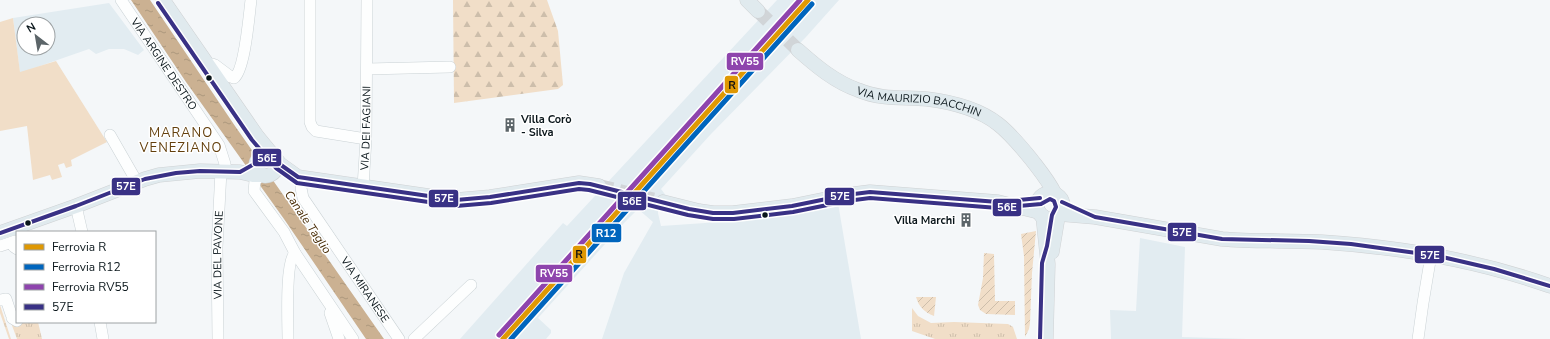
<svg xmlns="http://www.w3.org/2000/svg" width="1550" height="339" viewBox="0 0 1550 339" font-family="'Nunito Sans',sans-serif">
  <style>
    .built { fill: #e2ecf1; fill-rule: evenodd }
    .grass { fill: url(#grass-tufts) }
    .forest { fill: url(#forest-firs) }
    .garden { fill: url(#garden-furrows) }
    .pitch { fill: #f1dec8 }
    .water { fill: url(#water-ripples) }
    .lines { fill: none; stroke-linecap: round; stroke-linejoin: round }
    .major-tunnel { stroke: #d1d5d8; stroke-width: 14; stroke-dasharray: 14 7; stroke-linecap: butt }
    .minor-casing { stroke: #cad2d5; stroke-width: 12 }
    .major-casing { stroke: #cfd2d4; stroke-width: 15 }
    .minor { stroke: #fdfefe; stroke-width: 11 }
    .major { stroke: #e0eaee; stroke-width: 14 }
    .bus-1-casing { stroke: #fff; stroke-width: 7 }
    .bus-2-casing { stroke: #fff; stroke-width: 7 }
    .bus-1 { stroke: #393185; stroke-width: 4 }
    .bus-2 { stroke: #393185; stroke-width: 4 }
    .rail-1-casing { stroke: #fff; stroke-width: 8 }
    .rail-2-casing { stroke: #fff; stroke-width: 8 }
    .rail-3-casing { stroke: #fff; stroke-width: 8 }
    .rail-1 { stroke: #df9803; stroke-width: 5 }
    .rail-2 { stroke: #0065bd; stroke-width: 5 }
    .rail-3 { stroke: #8e44ad; stroke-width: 5 }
    .bus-dot { fill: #0a161b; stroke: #fff; stroke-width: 1.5 }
    .labels { text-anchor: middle; stroke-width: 3; stroke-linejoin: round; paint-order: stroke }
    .street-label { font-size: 11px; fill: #0a161b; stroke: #fff }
    .poi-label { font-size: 11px; font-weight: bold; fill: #0a161b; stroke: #fff; text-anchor: start }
    .water-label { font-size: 12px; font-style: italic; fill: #482d07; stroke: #fff }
    .quarter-label { font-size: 13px; letter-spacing: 1px; fill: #633f0c; stroke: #fff }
    .line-badge { stroke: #fff; stroke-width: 1.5 }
    .badge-label { font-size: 11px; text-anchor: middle; font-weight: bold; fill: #fff }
    .pale-badge-label { font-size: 11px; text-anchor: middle; font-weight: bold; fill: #111 }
  </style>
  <defs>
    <pattern id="grass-tufts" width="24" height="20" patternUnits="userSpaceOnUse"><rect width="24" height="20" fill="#f1dec8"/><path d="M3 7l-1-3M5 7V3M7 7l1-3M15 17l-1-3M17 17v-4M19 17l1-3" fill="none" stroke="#cdbeab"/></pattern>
    <pattern id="forest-firs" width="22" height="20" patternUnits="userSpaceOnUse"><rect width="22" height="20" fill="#f1dec8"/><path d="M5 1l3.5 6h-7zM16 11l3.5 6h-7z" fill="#cdbeab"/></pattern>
    <pattern id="garden-furrows" width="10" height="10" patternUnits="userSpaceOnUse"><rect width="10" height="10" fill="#f1dec8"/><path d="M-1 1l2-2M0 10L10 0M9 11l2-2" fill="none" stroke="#cdbeab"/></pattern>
    <pattern id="water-ripples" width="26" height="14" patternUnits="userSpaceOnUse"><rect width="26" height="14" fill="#cbb192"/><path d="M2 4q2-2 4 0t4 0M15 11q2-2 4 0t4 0" fill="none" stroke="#ad987d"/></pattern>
  </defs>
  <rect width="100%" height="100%" fill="#f4f7f9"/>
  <path class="built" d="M 777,0 L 839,0 L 806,37 L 711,134 L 661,189 L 667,197 L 658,208 L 658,213 L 661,226 L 749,220 L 838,203 L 861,339 L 602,339 L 624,273 L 653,222 L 638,209 L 625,222 L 538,318 L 551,330 L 551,333 L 546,339 L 460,339 L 563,223 L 567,226 Z
    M 109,3 L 144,50 L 138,55 L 124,49 L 109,49 L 96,54 L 89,49 L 20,73 L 13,18 ZM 24,24 L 48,24 L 48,48 L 24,48 Z
    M 1140,238 L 1185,247 L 1182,337 L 1247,339 L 1111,339 L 1110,310 L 1136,311 Z"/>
  <path class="grass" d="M 0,305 L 11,339 L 9,339 L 0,313 Z
    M 912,308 L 918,316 L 931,323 L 954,322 L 1008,324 L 1013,327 L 1017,339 L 935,339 L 912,331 Z
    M 7,312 L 17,322 L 38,322 L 42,339 L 17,339 Z"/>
  <path class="forest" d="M 453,0 L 547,0 L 558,31 L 563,85 L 558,89 L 454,103 Z"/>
  <path class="garden" d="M 1036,231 L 1032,273 L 1030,323 L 1029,329 L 1025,337 L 1024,256 L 1021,234 Z
    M 984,253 L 994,254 L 995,301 L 1015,301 L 1015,315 L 986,314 L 980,310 L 978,305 L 983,278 Z
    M 916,297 L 936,297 L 934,316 C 924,312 919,307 916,297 Z"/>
  <path class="pitch" d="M 13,18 L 20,72 L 56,61 L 107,142 L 71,160 L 72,166 L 66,168 L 64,163 L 58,165 L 62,177 L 52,180 L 50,175 L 33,180 L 27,126 L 0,131 L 0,22 Z"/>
  <path class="water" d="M 131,0 L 150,0 L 235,126 L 384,339 L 366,339 L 284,219 L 186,82 Z"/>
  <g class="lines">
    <path class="major-tunnel" d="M 758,11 L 798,50
      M 599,186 L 663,202"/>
    <defs>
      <g id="minor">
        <path id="s1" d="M 121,0 L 219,145 L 225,164 L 226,172"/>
        <path d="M 310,0 L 310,122 L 312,127 L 316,131 L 366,139"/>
        <path d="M 209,66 L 212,64 L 215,65 L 231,77 L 234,78 C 245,70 249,15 251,0"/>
        <path d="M 367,69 L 450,67"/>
        <path d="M 110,135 L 137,182"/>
        <path d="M 261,175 L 255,181 L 254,191 L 284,232 L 295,253 L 353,339"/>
        <path id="s2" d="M 303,178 L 301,188 L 303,198 L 399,339"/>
        <path id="s3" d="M 363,187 L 366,139 L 367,0"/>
        <path d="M 76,206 L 82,232"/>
        <path d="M 0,246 L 15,241 L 14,247 L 17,249"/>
        <path d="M 0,300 L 6,299 L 11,314 L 13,316 L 12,318 L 17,321"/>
        <path d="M 330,313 L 339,339"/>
        <path d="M 100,322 L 103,339"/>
        <path id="s4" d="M 218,339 L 217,247 L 221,171"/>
        <path d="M 288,339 C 288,324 285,261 295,253"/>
        <path d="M 414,339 L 471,285"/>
        <path d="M 1418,339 L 1423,303 L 1431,255"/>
      </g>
      <g id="major">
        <path d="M 163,0 L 257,136 L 280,164 L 298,177 L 456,200 L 490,197 L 579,183 L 599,186"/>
        <path d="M 747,0 L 758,11"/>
        <path id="s5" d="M 798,50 C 816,66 835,82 858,90 C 882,100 903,97 927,99 C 951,102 979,109 998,124 C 1011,134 1021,147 1031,159 C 1041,172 1048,180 1055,194"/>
        <path d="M 273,156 L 265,154 C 256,158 254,164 258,172 L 265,176 C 274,175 278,170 277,161"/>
        <circle cx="1050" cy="206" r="13"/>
        <path d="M 663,202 L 699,211 L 713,213 L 733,213 L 792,206 L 846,195 L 870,192 L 998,202 L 1039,212"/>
        <path d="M 1059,214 L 1095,217 L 1222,239 C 1255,242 1288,240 1322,242 C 1399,247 1477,260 1550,286"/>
        <path d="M 1043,216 L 1048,264 L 1046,339"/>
        <path d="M 0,233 L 76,206 L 145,179 L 159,175 L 200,171 L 240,172 L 253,175 L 261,175"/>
        <path d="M 1052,252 L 1058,216"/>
      </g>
    </defs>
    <use href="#minor" class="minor-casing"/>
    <use href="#major" class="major-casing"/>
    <use href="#minor" class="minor"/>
    <use href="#major" class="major"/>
    <defs>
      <path id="bus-1" d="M 256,163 L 261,156 L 265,154 L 273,156 L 281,165 L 298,177 L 456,200 L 490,197 L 579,183 L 590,184 L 689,209 L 713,213 L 733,213 L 792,206 L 846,195 L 870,192 L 998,202 L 1040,198
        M 1062,202 L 1095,217 L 1222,239 L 1309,241 L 1351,244 L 1438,256 L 1494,269 L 1550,286
        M 0,233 L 76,206 L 145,179 L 176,173 L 200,171 L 240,172 L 256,163"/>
      <path id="bus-2" d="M 158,3 L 252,140 L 276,168 L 297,183 L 456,206 L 491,203 L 579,189 L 589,190 L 688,215 L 713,219 L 734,219 L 793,212 L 847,201 L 870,198 L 998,208 L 1041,204 L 1050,199 L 1054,201 L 1056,207 L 1052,215 L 1047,246 L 1042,263 L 1040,339"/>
    </defs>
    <use href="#bus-1" class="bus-1-casing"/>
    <use href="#bus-2" class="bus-2-casing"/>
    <use href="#bus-1" class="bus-1"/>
    <use href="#bus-2" class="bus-2"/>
    <defs>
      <path id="rail-1" d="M 503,339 L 808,0"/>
      <path id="rail-2" d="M 511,339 L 812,4"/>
      <path id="rail-3" d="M 499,335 L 800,0"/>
    </defs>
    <use href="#rail-1" class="rail-1-casing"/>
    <use href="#rail-2" class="rail-2-casing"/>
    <use href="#rail-3" class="rail-3-casing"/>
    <use href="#rail-1" class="rail-1"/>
    <use href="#rail-2" class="rail-2"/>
    <use href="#rail-3" class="rail-3"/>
  </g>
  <defs>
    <symbol id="building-bare" viewBox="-9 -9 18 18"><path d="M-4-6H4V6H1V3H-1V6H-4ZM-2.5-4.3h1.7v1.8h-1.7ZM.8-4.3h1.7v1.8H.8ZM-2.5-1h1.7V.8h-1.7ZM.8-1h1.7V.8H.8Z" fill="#5c6569" stroke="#fff" stroke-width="2.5" paint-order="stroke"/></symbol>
  </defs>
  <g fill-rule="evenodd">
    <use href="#building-bare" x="500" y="115" width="20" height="20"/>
    <use href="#building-bare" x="956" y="210" width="20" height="20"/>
  </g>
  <g class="bus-dot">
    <circle cx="209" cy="78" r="3.5"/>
    <circle cx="765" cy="215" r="3.5"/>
    <circle cx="28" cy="223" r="3.5"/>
  </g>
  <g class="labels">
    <g class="street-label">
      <text dy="4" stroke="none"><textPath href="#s1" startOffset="77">VIA ARGINE DESTRO</textPath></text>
      <text dy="4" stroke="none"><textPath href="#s5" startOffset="135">VIA MAURIZIO BACCHIN</textPath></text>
      <text dy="4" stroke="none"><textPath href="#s3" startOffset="59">VIA DEI FAGIANI</textPath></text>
      <text dy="4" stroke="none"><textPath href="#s4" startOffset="84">VIA DEL PAVONE</textPath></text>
      <text dy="4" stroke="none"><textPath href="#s2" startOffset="131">VIA MIRANESE</textPath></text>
    </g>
    <g class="poi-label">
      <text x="521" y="123">Villa Corò<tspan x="521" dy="13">- Silva</tspan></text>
      <text x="955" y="224" text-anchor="end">Villa Marchi</text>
    </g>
    <g class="water-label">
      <text transform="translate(308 222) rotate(56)" y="4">Canale Taglio</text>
    </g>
    <g class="quarter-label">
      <text x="181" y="137">MARANO<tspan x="181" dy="15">VENEZIANO</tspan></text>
    </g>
  </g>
  <g class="line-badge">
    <rect x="726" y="52" width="38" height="19" rx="4" fill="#8e44ad"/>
    <rect x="724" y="75" width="15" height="19" rx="4" fill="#df9803"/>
    <rect x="252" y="148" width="30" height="19" rx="4" fill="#393185"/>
    <rect x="111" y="177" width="30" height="19" rx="4" fill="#393185"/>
    <rect x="824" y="187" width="31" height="19" rx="4" fill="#393185"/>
    <rect x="428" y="189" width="31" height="19" rx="4" fill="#393185"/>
    <rect x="617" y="191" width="30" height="20" rx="4" fill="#393185"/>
    <rect x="992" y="198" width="30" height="19" rx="4" fill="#393185"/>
    <rect x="1167" y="222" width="30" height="20" rx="4" fill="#393185"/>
    <rect x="591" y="223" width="31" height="20" rx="4" fill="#0065bd"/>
    <rect x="572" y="245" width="15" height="19" rx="4" fill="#df9803"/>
    <rect x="1414" y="245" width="31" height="19" rx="4" fill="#393185"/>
    <rect x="535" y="264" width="38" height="19" rx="4" fill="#8e44ad"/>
  </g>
  <g class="badge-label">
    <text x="745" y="65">RV55</text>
    <text x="267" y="162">56E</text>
    <text x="126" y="190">57E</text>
    <text x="840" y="200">57E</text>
    <text x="444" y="202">57E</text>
    <text x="632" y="205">56E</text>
    <text x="1007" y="211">56E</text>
    <text x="1182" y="236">57E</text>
    <text x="606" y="237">R12</text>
    <text x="1430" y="259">57E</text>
    <text x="554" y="277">RV55</text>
  </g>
  <g class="pale-badge-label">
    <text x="732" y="89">R</text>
    <text x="579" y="258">R</text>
  </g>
  <rect x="16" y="231" width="140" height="92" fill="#ffffff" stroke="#9da2a4"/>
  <rect x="24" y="244" width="20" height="6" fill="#df9803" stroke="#9da2a4"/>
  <text x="52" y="251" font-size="12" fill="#0a161b">Ferrovia R</text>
  <rect x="24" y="264" width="20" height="6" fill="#0065bd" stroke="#9da2a4"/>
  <text x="52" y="271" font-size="12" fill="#0a161b">Ferrovia R12</text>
  <rect x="24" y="284" width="20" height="6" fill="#8e44ad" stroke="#9da2a4"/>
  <text x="52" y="291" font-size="12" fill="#0a161b">Ferrovia RV55</text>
  <rect x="24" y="304" width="20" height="6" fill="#393185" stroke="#9da2a4"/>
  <text x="52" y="311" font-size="12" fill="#0a161b">57E</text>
  <g transform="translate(36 36) rotate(329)"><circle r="19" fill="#ffffff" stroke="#9da2a4"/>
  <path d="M0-3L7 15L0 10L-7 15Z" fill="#5c6569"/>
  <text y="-6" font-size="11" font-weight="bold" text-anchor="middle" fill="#0a161b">N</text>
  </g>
</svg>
